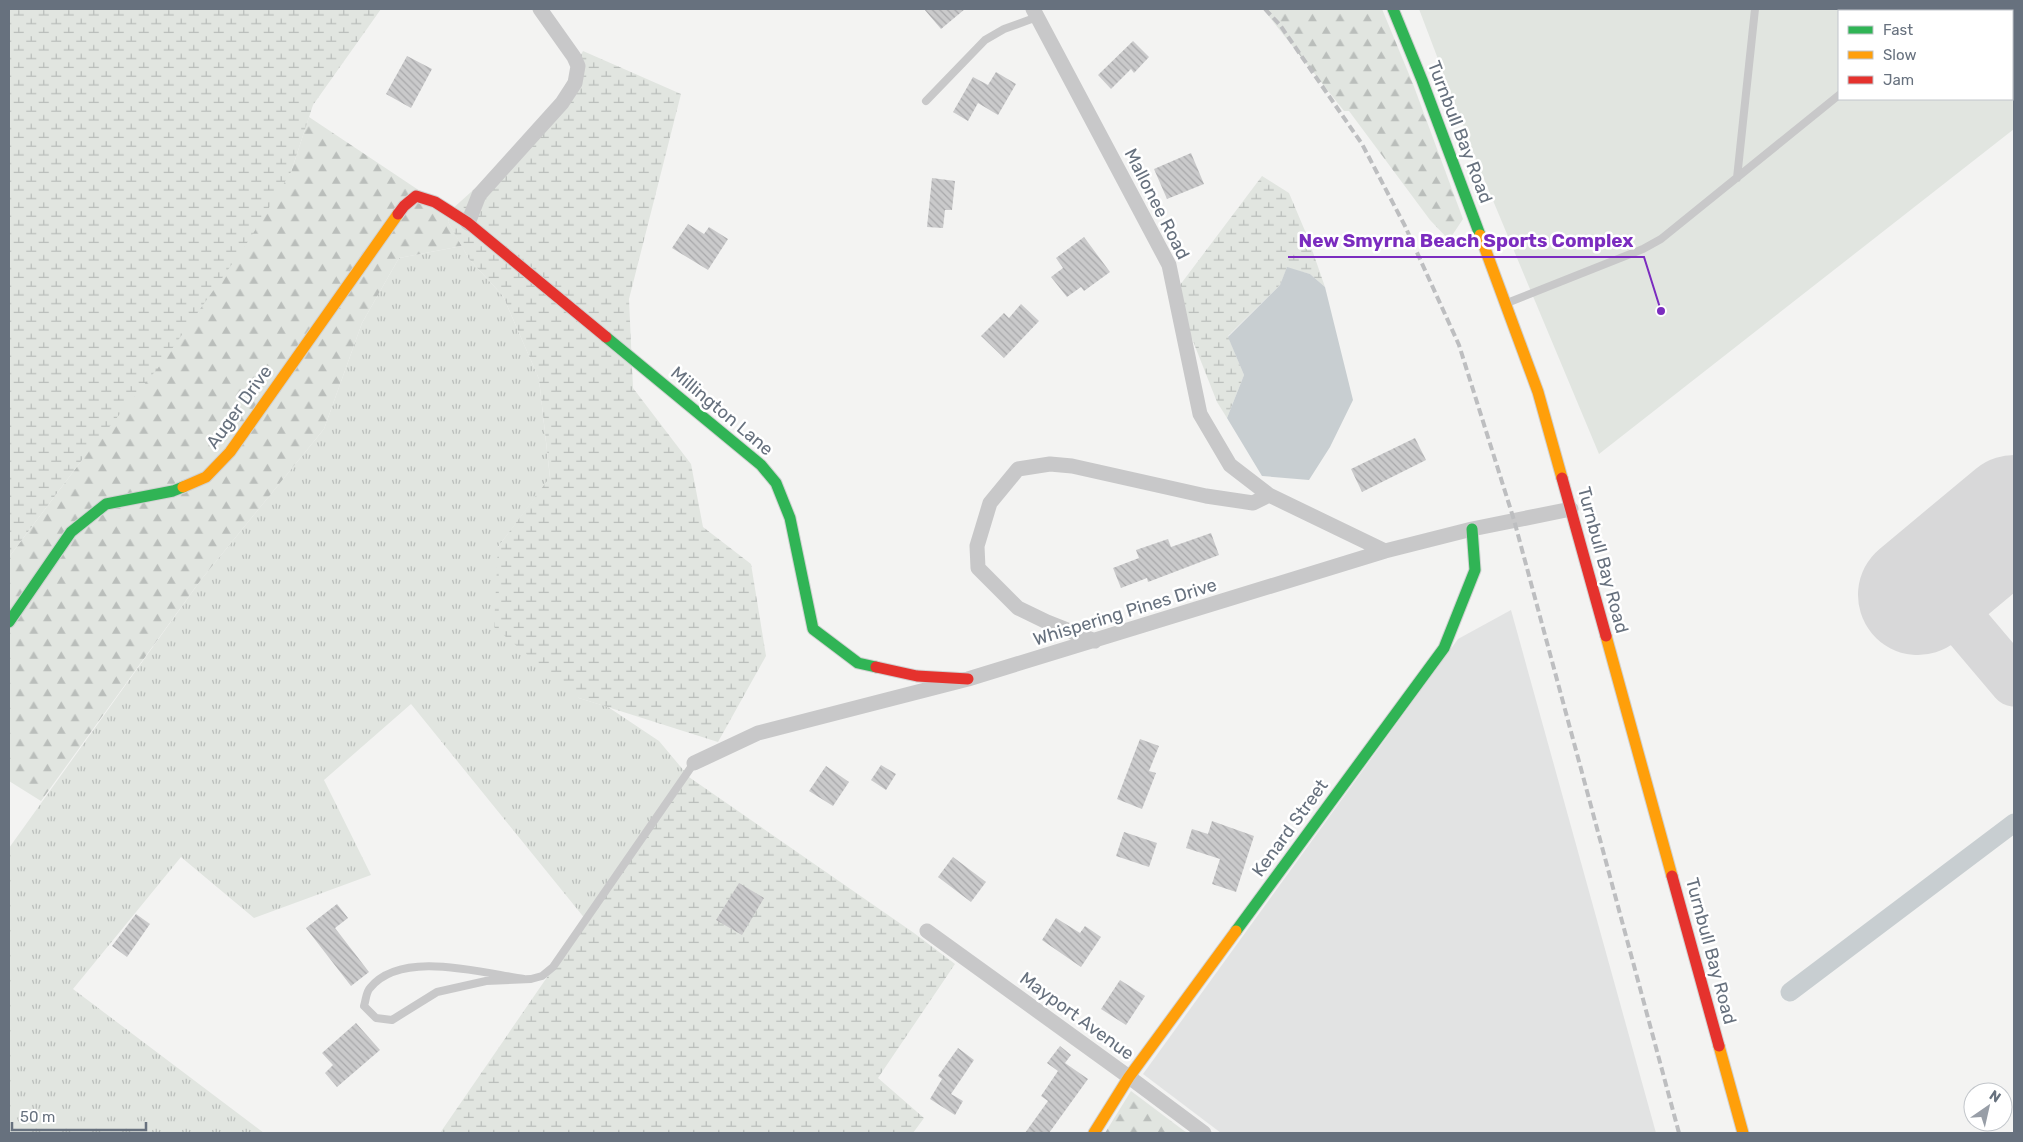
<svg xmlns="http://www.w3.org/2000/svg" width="2023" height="1142" viewBox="0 0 2023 1142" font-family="Rubik,sans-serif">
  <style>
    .built { fill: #e2e3e3 }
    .grass { fill: url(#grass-tufts) }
    .forest { fill: url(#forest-firs) }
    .wetland { fill: url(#wetland-marsh) }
    .pitch { fill: #e1e5e0; fill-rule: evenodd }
    .water { fill: #c8ced1 }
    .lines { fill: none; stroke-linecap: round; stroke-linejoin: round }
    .canal { stroke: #c8ced1; stroke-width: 19 }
    .taxiway { stroke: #d8d8d9; stroke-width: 49 }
    .runway { stroke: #d8d8d9; stroke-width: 120 }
    .building { fill: url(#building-back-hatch) }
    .fast-casing { stroke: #d0d1d1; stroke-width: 13 }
    .slow-casing { stroke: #d0d1d1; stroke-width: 13 }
    .jam-casing { stroke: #d0d1d1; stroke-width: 13 }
    .lane { stroke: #c8c8c9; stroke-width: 8 }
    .street { stroke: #c8c8c9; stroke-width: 15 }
    .fast { stroke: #30b455; stroke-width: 11 }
    .slow { stroke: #ff9f0a; stroke-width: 11 }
    .jam { stroke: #e5322d; stroke-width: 11 }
    .rail { stroke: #bdbec0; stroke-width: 4; stroke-dasharray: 8 4; stroke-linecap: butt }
    .labels { text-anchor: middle; stroke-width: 5; stroke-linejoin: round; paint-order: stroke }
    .street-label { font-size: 18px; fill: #67717e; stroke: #fff }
    .leader { fill: none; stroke: #7b2cbf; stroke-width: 2 }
    .callout-dot { fill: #7b2cbf; stroke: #fff; stroke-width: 2 }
    .callout-label { font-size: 19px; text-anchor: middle; font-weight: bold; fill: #7b2cbf; stroke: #fff; stroke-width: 5; stroke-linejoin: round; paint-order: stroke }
  </style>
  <defs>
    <pattern id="grass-tufts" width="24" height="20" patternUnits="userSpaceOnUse" patternTransform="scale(1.25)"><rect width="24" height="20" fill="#e1e5e0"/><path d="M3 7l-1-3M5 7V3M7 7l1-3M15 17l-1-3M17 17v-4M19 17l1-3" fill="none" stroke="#babebb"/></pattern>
    <pattern id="forest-firs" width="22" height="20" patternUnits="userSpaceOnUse" patternTransform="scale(1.25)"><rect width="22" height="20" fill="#e1e5e0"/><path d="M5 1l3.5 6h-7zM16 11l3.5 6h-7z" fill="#babebb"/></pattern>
    <pattern id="wetland-marsh" width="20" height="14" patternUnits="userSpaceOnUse" patternTransform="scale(1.25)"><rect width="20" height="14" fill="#e1e5e0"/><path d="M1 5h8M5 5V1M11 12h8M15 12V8" fill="none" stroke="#babebb"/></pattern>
    <pattern id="building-back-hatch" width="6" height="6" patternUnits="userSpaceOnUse" patternTransform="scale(1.25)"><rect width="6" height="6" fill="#cacacb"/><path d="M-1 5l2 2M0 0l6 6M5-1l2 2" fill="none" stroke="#a8a8aa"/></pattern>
  </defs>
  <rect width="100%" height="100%" fill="#f3f3f2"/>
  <path class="built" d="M 1511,610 L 1656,1133 L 1221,1133 L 1143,1074 L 1458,639 Z"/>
  <path class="grass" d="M 462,246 L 469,259 L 503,296 L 539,379 L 550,478 L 498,547 L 579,698 L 608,707 L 659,741 L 690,778 L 686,775 L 586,920 L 411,704 L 324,780 L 371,875 L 254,918 L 181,857 L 73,989 L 264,1133 L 9,1133 L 9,848 L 200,581 L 324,429 L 362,323 L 399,258 Z"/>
  <path class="forest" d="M 1263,9 L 1382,9 L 1413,84 L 1463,219 L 1449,240 L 1430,220 L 1349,111 L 1344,111 Z
    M 309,117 L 450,211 L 448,222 L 462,246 L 399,258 L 362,323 L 324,429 L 200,581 L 41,801 L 9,781 L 9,557 L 82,460 L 291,172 Z
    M 1131,1091 L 1187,1133 L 1105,1133 Z"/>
  <path class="wetland" d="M 9,9 L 381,9 L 313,105 L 291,172 L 249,240 L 162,363 L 82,460 L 9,557 Z
    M 583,51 L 681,94 L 629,299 L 633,388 L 691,464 L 703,527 L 751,564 L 766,656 L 718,742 L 579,698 L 494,627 L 498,547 L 550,477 L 539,379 L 503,296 L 469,259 L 448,222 L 450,211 L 544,126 Z
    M 1262,176 L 1289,193 L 1308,238 L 1325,287 L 1310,274 L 1287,268 L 1280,285 L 1228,336 L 1244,375 L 1227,418 L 1217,402 L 1174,293 Z
    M 686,775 L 914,933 L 955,964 L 878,1078 L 924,1118 L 913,1133 L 440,1133 Z"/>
  <path class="pitch" d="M 1419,9 L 2014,9 L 2014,129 L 1599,454 L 1479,167 ZM 1839,11 L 2012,11 L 2012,99 L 1839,99 Z"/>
  <path class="water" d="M 1287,267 L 1310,274 L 1325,287 L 1353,400 L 1330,447 L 1309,480 L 1262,476 L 1227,418 L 1244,375 L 1228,337 L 1280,285 Z"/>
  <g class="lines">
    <path class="canal" d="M 1790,992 L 2014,823"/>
    <path class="taxiway" d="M 1931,584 L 2014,682"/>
    <path class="runway" d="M 1918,595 L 2014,515"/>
  </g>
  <path class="building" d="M 924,9 L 965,9 L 941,29 Z
    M 1133,41 L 1149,57 L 1134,73 L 1131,69 L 1111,89 L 1098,75 Z
    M 407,56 L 432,69 L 411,108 L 386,94 Z
    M 996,72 L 1016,84 L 998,115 L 978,103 L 968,121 L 953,112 L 973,77 L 988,85 Z
    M 1191,153 L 1204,184 L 1167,199 L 1154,169 Z
    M 932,178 L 955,181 L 952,210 L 945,210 L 943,228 L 927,227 Z
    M 688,224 L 704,234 L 709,227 L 728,239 L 708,270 L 672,248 Z
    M 1084,237 L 1110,272 L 1084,291 L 1081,287 L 1067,297 L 1051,277 L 1063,268 L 1056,258 Z
    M 1021,304 L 1039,321 L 1004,358 L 981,336 L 1004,313 L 1009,318 Z
    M 1415,438 L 1426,460 L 1362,492 L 1351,469 Z
    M 1211,533 L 1219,555 L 1148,582 L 1147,578 L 1121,588 L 1113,568 L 1139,558 L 1136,550 L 1168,539 L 1171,547 Z
    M 1140,739 L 1159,746 L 1149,771 L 1156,773 L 1142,809 L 1117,799 Z
    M 881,765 L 896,774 L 886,790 L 871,780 Z
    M 826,766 L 849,782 L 833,806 L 809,791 Z
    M 1212,821 L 1254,836 L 1236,892 L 1212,884 L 1220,859 L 1186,848 L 1192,829 L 1208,834 Z
    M 1124,832 L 1157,843 L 1149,867 L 1116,856 Z
    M 953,857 L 986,882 L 971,902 L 938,877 Z
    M 739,883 L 764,898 L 742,935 L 716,920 Z
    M 337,904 L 348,918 L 335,928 L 369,972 L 351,986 L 306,928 Z
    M 136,914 L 150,924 L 127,957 L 112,946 Z
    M 1056,918 L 1080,933 L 1085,926 L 1101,937 L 1081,967 L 1042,940 Z
    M 1120,980 L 1145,996 L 1126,1025 L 1101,1009 Z
    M 356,1023 L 380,1050 L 337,1087 L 325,1073 L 333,1065 L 322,1053 Z
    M 1060,1046 L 1071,1055 L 1065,1063 L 1088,1079 L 1049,1133 L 1025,1133 L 1048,1101 L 1041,1096 L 1058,1071 L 1047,1063 Z
    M 958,1048 L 974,1060 L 951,1094 L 963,1101 L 955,1115 L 930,1099 L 942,1079 L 938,1076 Z"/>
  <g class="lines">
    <defs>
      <path id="fast" d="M 1393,9 L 1422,80 L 1480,235
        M 606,337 L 761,465 L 776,483 L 790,518 L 813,629 L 858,663 L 876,667
        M 9,622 L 71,532 L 106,504 L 173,491 L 183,487
        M 1236,931 L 1444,648 L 1475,570 L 1472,529"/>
      <path id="slow" d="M 1480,235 L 1538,392 L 1562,478
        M 183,487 L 206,477 L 230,452 L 398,214
        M 1606,636 L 1672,876
        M 1719,1046 L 1743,1133
        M 1094,1133 L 1129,1077 L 1236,931"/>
      <path id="jam" d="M 398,214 L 404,206 L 416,196 L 435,202 L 468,223 L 606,337
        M 1562,478 L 1606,636
        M 876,667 L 917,676 L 968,679
        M 1672,876 L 1719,1046"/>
    </defs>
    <use href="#fast" class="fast-casing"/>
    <use href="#slow" class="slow-casing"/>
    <use href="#jam" class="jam-casing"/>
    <path class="lane" d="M 1942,11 L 1945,9
      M 926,101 L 985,40 L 1004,29 L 1037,17
      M 1737,178 L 1755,9
      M 1507,303 L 1643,249 L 1661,239 L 1839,95
      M 524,979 C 482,973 401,949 370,988 C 366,992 366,1000 364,1006 L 376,1018 L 392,1020 L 437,992 L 486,981 L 531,979 L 542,976 L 553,967 L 694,763"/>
    <path class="street" d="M 1033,9 L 1169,265 L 1200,414 L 1230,465 L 1269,495 L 1385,551
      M 468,223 L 479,195 L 562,103 L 575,83 L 578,66 L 574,57 L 540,9
      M 1095,641 L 1047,622 L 1018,608 L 978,568 L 977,546 L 990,503 L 1018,469 L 1050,464 L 1072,466 L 1206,496 L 1253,503 L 1269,495
      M 694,763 L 758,733 L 968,679 L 1385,551 L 1472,529 L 1571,509
      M 927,931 L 1129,1077 L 1204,1133"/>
    <use href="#fast" class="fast"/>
    <use href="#slow" class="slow"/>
    <use href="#jam" class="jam"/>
    <path class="rail" d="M 1265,9 L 1280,25 L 1362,144 L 1405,226 L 1459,345 L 1514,520 L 1679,1133"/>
  </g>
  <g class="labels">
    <g class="street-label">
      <text transform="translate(1460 132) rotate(69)" y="6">Turnbull Bay Road</text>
      <text transform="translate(1157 204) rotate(63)" y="6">Mallonee Road</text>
      <text transform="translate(239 407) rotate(-54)" y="6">Auger Drive</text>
      <text transform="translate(722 411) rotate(40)" y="6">Millington Lane</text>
      <text transform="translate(1603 560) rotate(75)" y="6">Turnbull Bay Road</text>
      <text transform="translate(1125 612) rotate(-17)" y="6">Whispering Pines Drive</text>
      <text transform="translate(1290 828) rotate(-54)" y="6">Kenard Street</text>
      <text transform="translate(1711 951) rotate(75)" y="6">Turnbull Bay Road</text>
      <text transform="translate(1077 1016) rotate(36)" y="6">Mayport Avenue</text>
    </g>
  </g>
  <path class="leader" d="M1661 311L1644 257H1288"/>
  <circle class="callout-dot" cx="1661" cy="311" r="5"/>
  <g class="callout-label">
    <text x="1466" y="247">New Smyrna Beach Sports Complex</text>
  </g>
  <rect width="2023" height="1142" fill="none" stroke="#67717e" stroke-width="20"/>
  <rect x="1838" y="10" width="175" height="90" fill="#ffffff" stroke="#c2c6cb"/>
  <rect x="1848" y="26" width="25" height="8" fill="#30b455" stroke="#c2c6cb"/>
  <text x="1883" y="35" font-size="15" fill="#67717e">Fast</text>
  <rect x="1848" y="51" width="25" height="8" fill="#ff9f0a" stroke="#c2c6cb"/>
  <text x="1883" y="60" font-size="15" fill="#67717e">Slow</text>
  <rect x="1848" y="76" width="25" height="8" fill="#e5322d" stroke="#c2c6cb"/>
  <text x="1883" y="85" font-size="15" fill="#67717e">Jam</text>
  <g transform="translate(1988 1107) rotate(34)"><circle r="24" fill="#ffffff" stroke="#c2c6cb"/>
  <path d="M0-4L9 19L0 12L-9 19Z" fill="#989ea7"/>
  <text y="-8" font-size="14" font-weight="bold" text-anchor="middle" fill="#67717e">N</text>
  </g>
  <path d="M12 1122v8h134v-8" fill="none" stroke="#67717e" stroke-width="2.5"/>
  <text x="20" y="1122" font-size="15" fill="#67717e" stroke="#ffffff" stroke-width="4" paint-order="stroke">50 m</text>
</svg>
